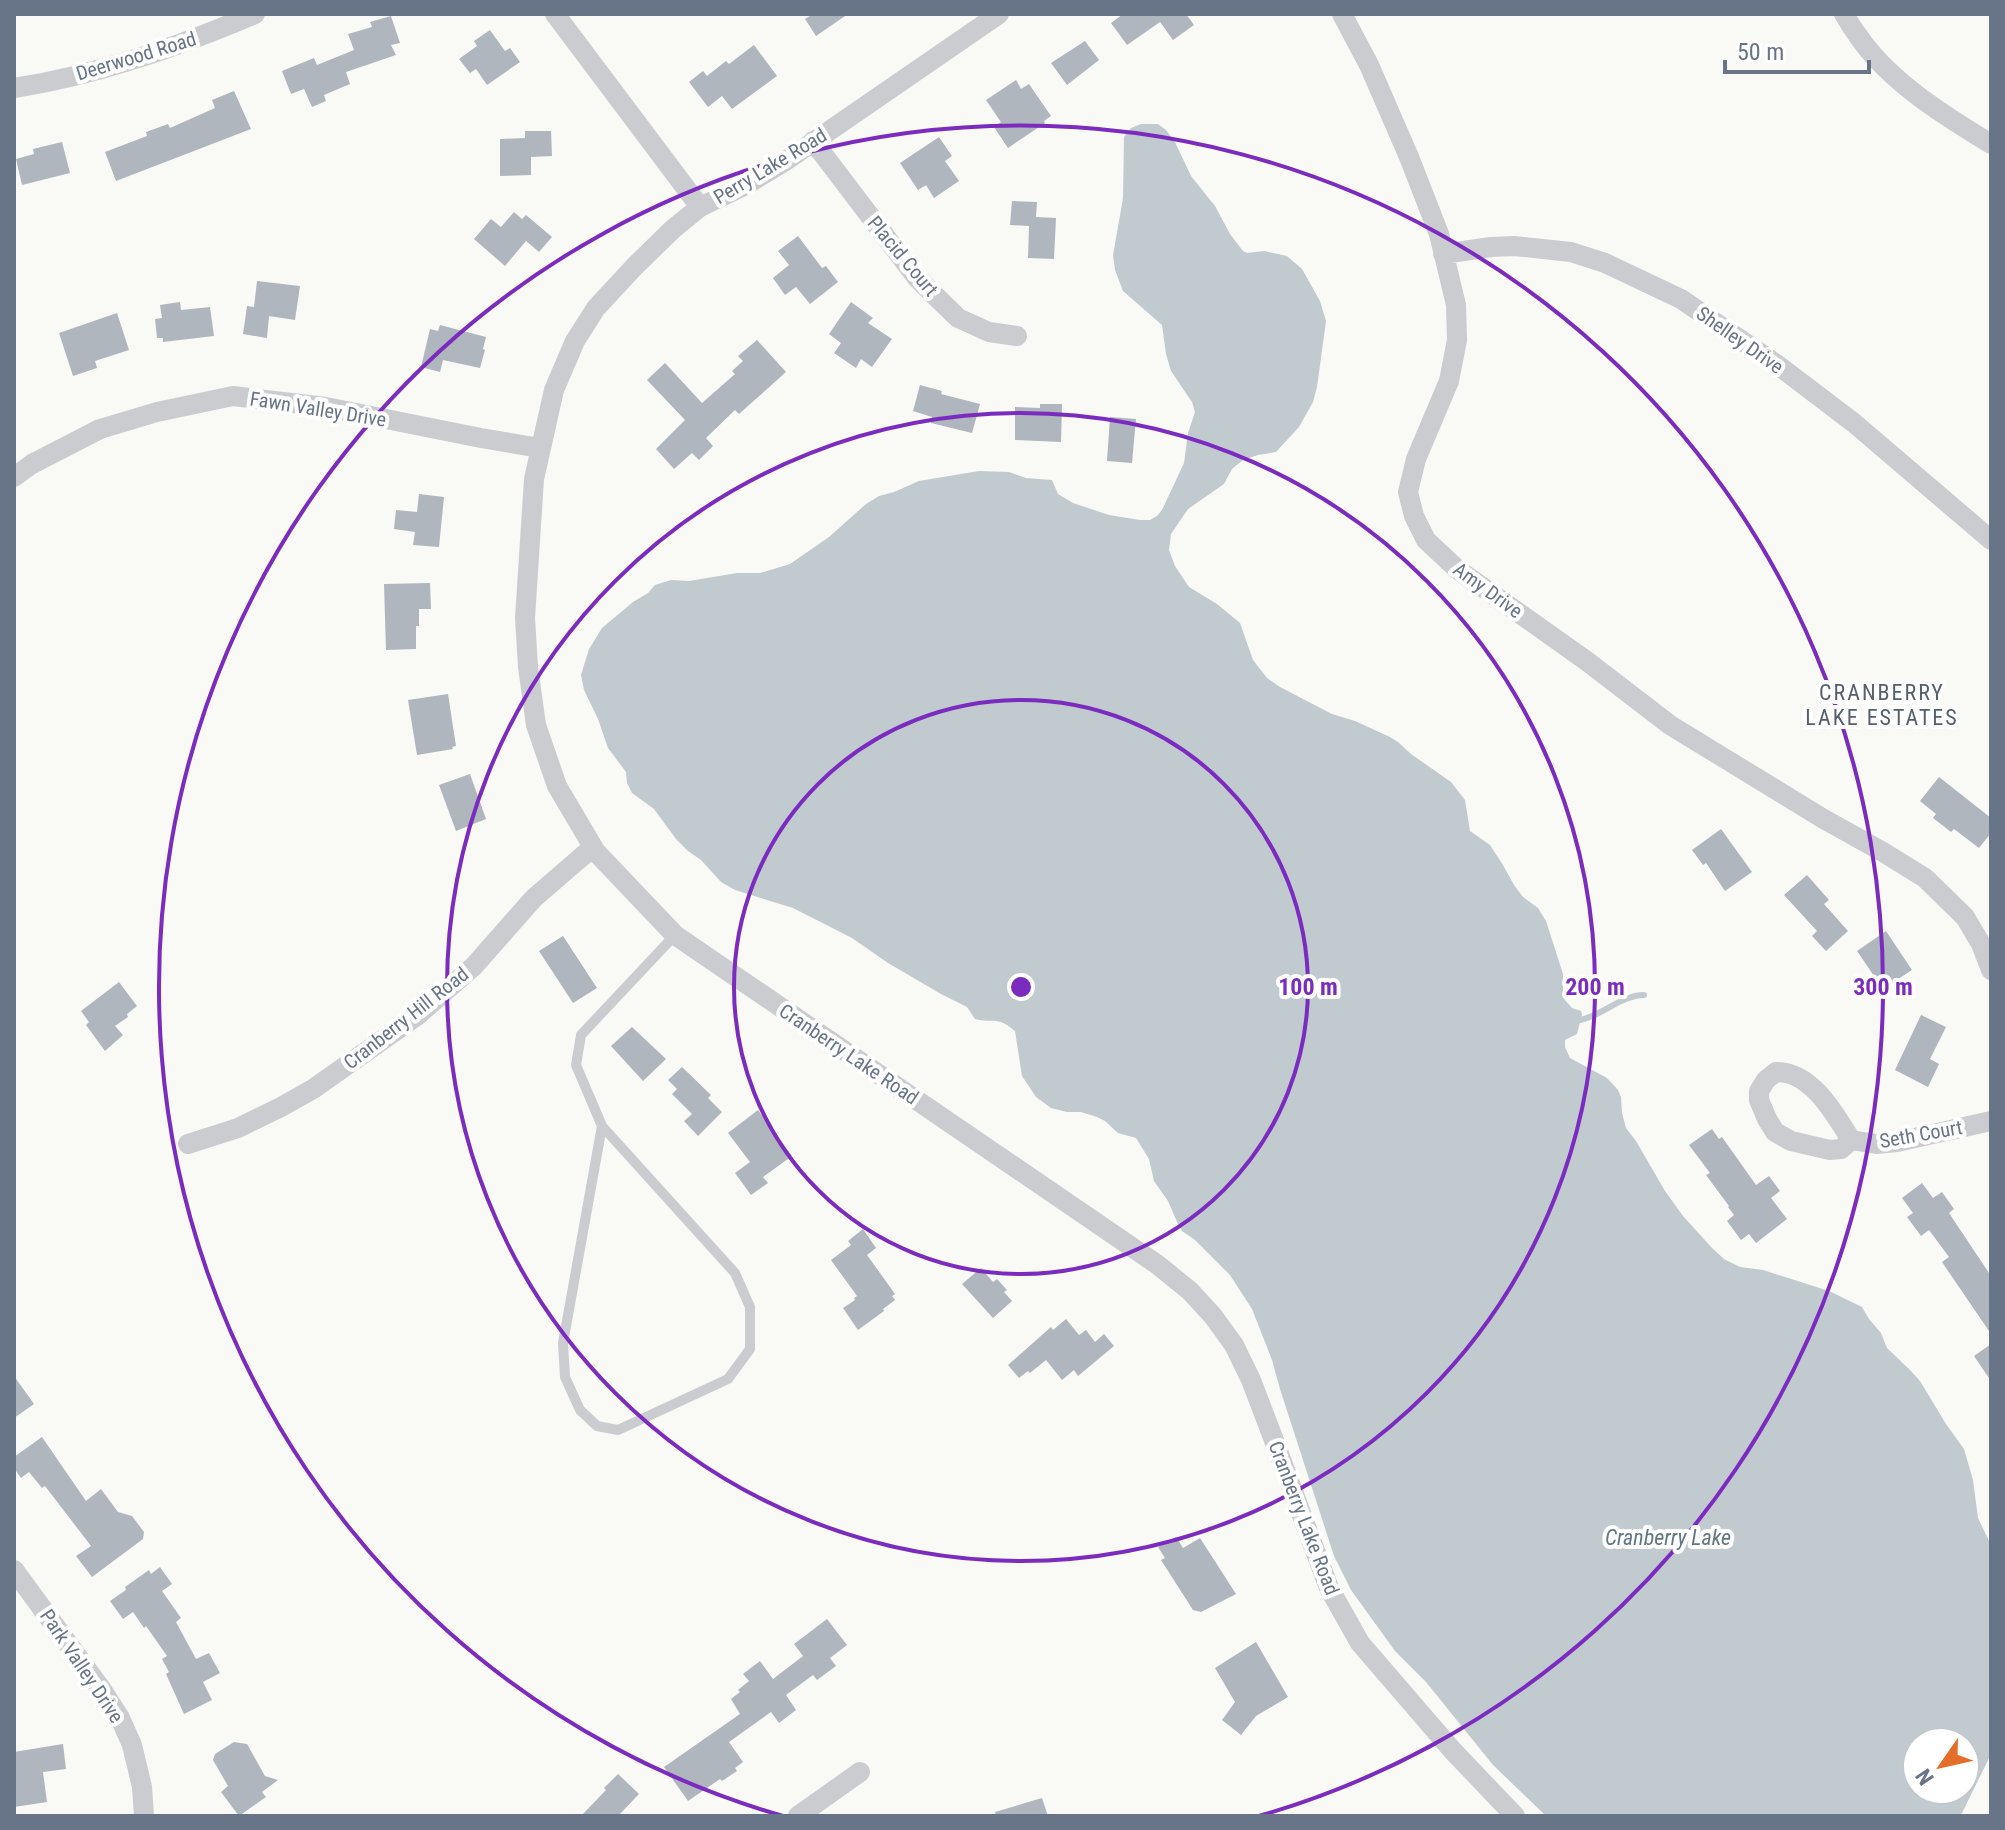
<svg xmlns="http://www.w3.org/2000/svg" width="2005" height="1830" viewBox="0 0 2005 1830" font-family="'Roboto Condensed',sans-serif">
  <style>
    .water { fill: #c1cacf; fill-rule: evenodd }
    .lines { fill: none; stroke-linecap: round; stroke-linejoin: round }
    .stream { stroke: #c1cacf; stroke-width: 6 }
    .building { fill: #afb6bd }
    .lane { stroke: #caccd0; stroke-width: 10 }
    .street { stroke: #caccd0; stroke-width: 20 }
    .ring { fill: none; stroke: #7b2cbf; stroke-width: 4 }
    .labels { text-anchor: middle; stroke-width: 8; stroke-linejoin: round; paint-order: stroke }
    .street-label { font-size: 20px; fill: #687588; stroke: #fff }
    .neighbourhood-label { font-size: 22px; letter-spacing: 2px; fill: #56606d; stroke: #fff }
    .water-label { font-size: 22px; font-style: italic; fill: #637783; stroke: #fff }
    .centre { fill: #7b2cbf; stroke: #fff; stroke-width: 4 }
    .ring-label { font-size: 24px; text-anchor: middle; font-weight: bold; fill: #7b2cbf; stroke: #fff; stroke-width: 8; stroke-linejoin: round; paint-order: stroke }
  </style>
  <rect width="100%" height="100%" fill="#f9f9f6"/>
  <path class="water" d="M 1141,124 L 1158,124 L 1166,130 L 1175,142 L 1191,176 L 1215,206 L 1230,234 L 1243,251 L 1247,253 L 1264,251 L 1287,256 L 1302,269 L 1320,301 L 1326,321 L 1317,387 L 1313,402 L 1299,427 L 1276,452 L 1258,455 L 1243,460 L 1232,469 L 1224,484 L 1188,509 L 1171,534 L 1169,550 L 1175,566 L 1189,587 L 1217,604 L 1240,623 L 1253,660 L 1267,678 L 1280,687 L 1332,714 L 1355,721 L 1390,737 L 1398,742 L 1411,754 L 1451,782 L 1465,800 L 1470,831 L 1490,845 L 1503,865 L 1514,885 L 1523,897 L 1538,908 L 1546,921 L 1563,974 L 1563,990 L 1565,1000 L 1572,1008 L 1581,1011 L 1582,1014 L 1577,1034 L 1565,1040 L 1565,1047 L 1570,1058 L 1607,1078 L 1618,1090 L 1621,1097 L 1622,1113 L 1626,1128 L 1636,1141 L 1665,1191 L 1683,1216 L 1713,1249 L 1724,1259 L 1740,1267 L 1763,1270 L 1829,1291 L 1862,1307 L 1869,1319 L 1881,1333 L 1887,1348 L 1910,1370 L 1920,1381 L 1946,1424 L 1964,1449 L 1973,1480 L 1978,1518 L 1991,1545 L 1991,1754 L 1962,1813 L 1958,1816 L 1546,1816 L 1493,1765 L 1426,1682 L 1395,1651 L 1351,1590 L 1334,1556 L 1280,1389 L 1272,1360 L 1252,1309 L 1230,1275 L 1195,1240 L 1182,1231 L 1178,1224 L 1168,1201 L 1154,1181 L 1149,1159 L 1136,1138 L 1118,1133 L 1105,1121 L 1097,1117 L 1081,1112 L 1067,1112 L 1051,1108 L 1036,1097 L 1022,1076 L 1015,1031 C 996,1015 995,1024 975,1019 L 967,1007 L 941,994 L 888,963 L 852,938 L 793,908 L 735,890 L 721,882 L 701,860 L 688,851 L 676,839 L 654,809 L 632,793 L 627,783 L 626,772 L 608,748 L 598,719 L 584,690 L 581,675 L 589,649 L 602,628 L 633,602 L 648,593 L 655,585 L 671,580 L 689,581 L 737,573 L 760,573 L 790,564 L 829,537 L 866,504 L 879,496 L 894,492 L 919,481 L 979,471 L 1009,472 L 1026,478 L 1052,480 L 1058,494 L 1073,503 L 1109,515 L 1140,520 L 1150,520 L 1157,516 L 1162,510 L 1184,463 L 1188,433 L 1195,412 L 1192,402 L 1171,371 L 1166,354 L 1162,325 L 1123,291 L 1115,270 L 1113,255 L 1123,198 L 1124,137 L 1131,128 ZM 1917,1742 L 1965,1742 L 1965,1790 L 1917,1790 Z"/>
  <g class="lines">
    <path class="stream" d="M 1580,1020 C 1602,1016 1621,995 1644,995"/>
  </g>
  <path class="building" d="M 813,14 L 848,14 L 816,36 L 805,19 Z
    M 1123,14 L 1186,14 L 1194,25 L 1173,40 L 1160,22 L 1127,45 L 1111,23 Z
    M 391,16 L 400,43 L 391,45 L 396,55 L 346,72 L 350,84 L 324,95 L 326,101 L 312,107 L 304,89 L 291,94 L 282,71 L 314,58 L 317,65 L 354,50 L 348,34 L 372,27 L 370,22 Z
    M 490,30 L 505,51 L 510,48 L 520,62 L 487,85 L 476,69 L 470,73 L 459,59 L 477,46 L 474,41 Z
    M 1085,41 L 1099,60 L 1067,85 L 1051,63 Z
    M 754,45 L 777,76 L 732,109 L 722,96 L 708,107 L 689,82 L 703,71 L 707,76 L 726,61 L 729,64 Z
    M 1016,80 L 1021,89 L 1029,84 L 1051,116 L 1044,121 L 1045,123 L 1008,148 L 994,127 L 1001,122 L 986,100 Z
    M 234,91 L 251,129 L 116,181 L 105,152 L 147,136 L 146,132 L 168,124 L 170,128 L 215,108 L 212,100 Z
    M 525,131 L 551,131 L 552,156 L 531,157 L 531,175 L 500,176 L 500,139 L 525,138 Z
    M 939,137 L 952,156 L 945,161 L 959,181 L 934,198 L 926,185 L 918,190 L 900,163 Z
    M 62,142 L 70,173 L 22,185 L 16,159 L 34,154 L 33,149 Z
    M 1012,201 L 1037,202 L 1036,217 L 1056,218 L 1054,259 L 1028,258 L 1029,226 L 1010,225 Z
    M 514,212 L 522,219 L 526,215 L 552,237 L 539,252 L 526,241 L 505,266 L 474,239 L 491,219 L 501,227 Z
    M 798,236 L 822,268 L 826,266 L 838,282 L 810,304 L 796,287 L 785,295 L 773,278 L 789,265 L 778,251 Z
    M 257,281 L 300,286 L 295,320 L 269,316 L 267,338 L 243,334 L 247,306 L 254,307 Z
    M 180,302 L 181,310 L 210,307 L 214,336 L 163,342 L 163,338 L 157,338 L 155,319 L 162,318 L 160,305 Z
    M 851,302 L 873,318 L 868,323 L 892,339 L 872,367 L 861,359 L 856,368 L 834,353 L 841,343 L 829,334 Z
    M 117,313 L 129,350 L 95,361 L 97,368 L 73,376 L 59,333 Z
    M 440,325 L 486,337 L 483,349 L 485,350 L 480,368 L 443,360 L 440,372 L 421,367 L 430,329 L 438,331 Z
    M 757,340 L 786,372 L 739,414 L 735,410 L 706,438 L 713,446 L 699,460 L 692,453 L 674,469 L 656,449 L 685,420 L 647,380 L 665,363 L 702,403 L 735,374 L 732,371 L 743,361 L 738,356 Z
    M 920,385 L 942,391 L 941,394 L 980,404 L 972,433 L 931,423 L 932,417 L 913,411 Z
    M 1040,404 L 1062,404 L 1061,442 L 1015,440 L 1015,407 L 1040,408 Z
    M 1110,417 L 1136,419 L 1132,463 L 1107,461 Z
    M 419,494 L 444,497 L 439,547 L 413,545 L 415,532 L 394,529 L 396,510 L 417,512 Z
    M 430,583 L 431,609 L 419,609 L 419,626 L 416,626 L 416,649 L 386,650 L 384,584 Z
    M 448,694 L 456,746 L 452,747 L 453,749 L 417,755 L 408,700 Z
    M 470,774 L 486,819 L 456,831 L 439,785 Z
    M 1939,777 L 1991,818 L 1991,833 L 1979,848 L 1954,829 L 1951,832 L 1933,818 L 1936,814 L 1920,801 Z
    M 1721,829 L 1752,872 L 1725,891 L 1706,863 L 1703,865 L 1692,850 Z
    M 1807,875 L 1829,900 L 1824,904 L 1848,931 L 1826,951 L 1812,936 L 1817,931 L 1784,895 Z
    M 1886,931 L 1912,970 L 1883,989 L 1857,951 Z
    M 563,936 L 597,988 L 573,1003 L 539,951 Z
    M 119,982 L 137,1006 L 127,1014 L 128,1017 L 115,1026 L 123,1035 L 105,1051 L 86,1025 L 89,1022 L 81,1011 Z
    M 1921,1015 L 1946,1027 L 1930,1059 L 1939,1064 L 1928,1087 L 1895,1070 Z
    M 632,1027 L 666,1059 L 643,1081 L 611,1046 Z
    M 682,1067 L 711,1095 L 708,1098 L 722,1112 L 698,1136 L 684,1121 L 692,1114 L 672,1094 L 677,1089 L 668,1080 Z
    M 758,1110 L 792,1156 L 763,1177 L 768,1183 L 751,1195 L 735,1173 L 750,1162 L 728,1133 Z
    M 1712,1129 L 1719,1139 L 1722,1137 L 1756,1185 L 1769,1176 L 1780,1191 L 1771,1198 L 1787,1219 L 1756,1243 L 1749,1234 L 1741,1240 L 1727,1221 L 1734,1215 L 1728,1207 L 1729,1206 L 1706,1175 L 1710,1173 L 1689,1145 Z
    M 1922,1183 L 1933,1198 L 1942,1192 L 1954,1209 L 1949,1213 L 1991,1276 L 1991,1334 L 1942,1262 L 1949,1257 L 1929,1230 L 1921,1236 L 1907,1217 L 1913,1213 L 1902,1198 Z
    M 863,1229 L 876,1248 L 867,1255 L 895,1294 L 892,1296 L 895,1300 L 883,1309 L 884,1311 L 858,1330 L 843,1308 L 855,1300 L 854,1298 L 857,1296 L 831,1260 L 851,1245 L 848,1241 Z
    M 981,1268 L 993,1282 L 997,1279 L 1007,1290 L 1004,1292 L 1012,1301 L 993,1318 L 962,1284 Z
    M 1066,1319 L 1079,1335 L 1086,1330 L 1095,1342 L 1104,1334 L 1114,1346 L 1078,1376 L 1074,1370 L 1062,1380 L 1046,1360 L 1030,1373 L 1028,1371 L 1019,1378 L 1008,1365 L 1051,1327 L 1053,1330 Z
    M 1991,1344 L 1991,1381 L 1974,1356 Z
    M 14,1376 L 34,1404 L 14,1418 Z
    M 42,1437 L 86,1501 L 101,1489 L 118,1512 L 132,1516 L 144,1532 L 143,1539 L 92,1577 L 76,1556 L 91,1546 L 45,1486 L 42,1488 L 29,1472 L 21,1478 L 14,1468 L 14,1457 Z
    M 1176,1537 L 1183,1548 L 1200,1538 L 1236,1594 L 1201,1612 L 1193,1610 L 1161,1560 L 1165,1558 L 1158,1547 Z
    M 160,1567 L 172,1584 L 162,1591 L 181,1618 L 176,1622 L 196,1659 L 209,1653 L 220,1673 L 203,1682 L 212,1700 L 184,1714 L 166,1674 L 169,1672 L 162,1659 L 167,1656 L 146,1626 L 144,1628 L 133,1612 L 123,1619 L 110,1601 L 126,1590 L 125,1587 L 149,1570 L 151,1574 Z
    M 827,1619 L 847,1645 L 830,1658 L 836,1666 L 817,1680 L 813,1675 L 786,1695 L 796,1710 L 779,1723 L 771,1712 L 729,1742 L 743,1762 L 735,1768 L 737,1771 L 722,1781 L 720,1779 L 688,1801 L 664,1767 L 740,1714 L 731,1699 L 740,1692 L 738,1690 L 749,1681 L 743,1674 L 760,1661 L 773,1679 L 803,1656 L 794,1644 Z
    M 1256,1642 L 1288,1697 L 1256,1716 L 1241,1735 L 1222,1720 L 1235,1702 L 1215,1668 Z
    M 234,1742 L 247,1744 L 265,1776 L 278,1780 L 262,1792 L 266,1797 L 239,1816 L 221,1792 L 228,1786 L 213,1760 L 215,1754 Z
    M 63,1744 L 66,1769 L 43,1772 L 47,1802 L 14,1807 L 14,1752 Z
    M 618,1774 L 639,1794 L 618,1816 L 581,1816 L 606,1790 L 604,1788 Z
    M 1042,1798 L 1048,1816 L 996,1816 L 995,1812 Z"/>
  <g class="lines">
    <path class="lane" d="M 602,1126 L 563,1343 L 565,1377 L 580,1410 L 597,1426 L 618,1430 L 728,1379 L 750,1349 L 750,1307 L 735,1273 L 602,1126 L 576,1065 L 581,1035 L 675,935"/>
    <path class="street" d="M 555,14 L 700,207
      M 999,14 L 784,162 L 744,186 L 700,207 L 673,229 L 635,266 L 596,308 L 575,341 L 554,390 L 534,479 L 525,618 L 528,667 L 536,725 L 557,786 L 596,852 L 675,935 L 1158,1265 L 1190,1291 L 1213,1316 L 1234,1345 L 1251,1380 L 1272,1435 L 1329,1588 L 1360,1643 L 1453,1751 L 1515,1816
      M 1342,14 L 1369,65 L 1409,157 L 1439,234 L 1456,305 L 1457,340 L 1449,381 L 1416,459 L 1408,492 L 1414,516 L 1426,540 L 1457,569 L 1588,662 L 1670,725 L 1822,818 L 1883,852 L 1925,878 L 1965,917 L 1981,944 L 1991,970
      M 1844,14 C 1849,23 1855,32 1861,40 C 1893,84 1945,116 1991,144
      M 14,88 C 98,75 177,47 255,14
      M 813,141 L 917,278 L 958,318 L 989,332 L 1017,336
      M 1443,254 L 1491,247 L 1514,246 L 1571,252 L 1605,263 L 1681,299 L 1779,366 L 1854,423 L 1991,540
      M 14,477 L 32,464 L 100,429 L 157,412 L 233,396 L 326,407 L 481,438 L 540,448
      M 1776,1072 C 1811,1071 1835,1114 1851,1140 L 1841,1149 L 1830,1150 L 1791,1141 L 1775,1132 L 1767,1119 L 1759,1100 L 1759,1091 L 1766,1080 Z
      M 1851,1140 L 1876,1144 L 1897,1142 L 1991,1121
      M 188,1144 L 238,1128 L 281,1107 L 313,1089 L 418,1015 L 474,966 L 534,898 L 593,847
      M 14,1570 L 102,1690 L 120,1718 L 132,1745 L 142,1787 L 144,1816
      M 798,1816 L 860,1772"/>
  </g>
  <g class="ring">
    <circle cx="1021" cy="987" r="287"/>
    <circle cx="1021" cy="987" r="574"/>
    <path d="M783 1816A862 862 0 1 1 1259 1816"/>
  </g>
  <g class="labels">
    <g class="street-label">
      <text transform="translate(136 56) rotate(-17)" y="7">Deerwood Road</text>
      <text transform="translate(770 166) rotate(-31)" y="7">Perry Lake Road</text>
      <text transform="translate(903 256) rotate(50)" y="7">Placid Court</text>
      <text transform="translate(1740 340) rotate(35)" y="7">Shelley Drive</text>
      <text transform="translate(318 409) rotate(9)" y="7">Fawn Valley Drive</text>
      <text transform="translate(1488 590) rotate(36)" y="7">Amy Drive</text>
      <text transform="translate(406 1018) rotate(-38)" y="7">Cranberry Hill Road</text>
      <text transform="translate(849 1054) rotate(34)" y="7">Cranberry Lake Road</text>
      <text transform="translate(1921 1134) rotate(-10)" y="7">Seth Court</text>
      <text transform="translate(1304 1518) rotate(69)" y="7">Cranberry Lake Road</text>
      <text transform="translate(82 1666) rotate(56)" y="7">Park Valley Drive</text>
    </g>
    <g class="neighbourhood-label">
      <text x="1882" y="700">CRANBERRY<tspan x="1882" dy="25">LAKE ESTATES</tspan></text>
    </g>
    <g class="water-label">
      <text x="1668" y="1545">Cranberry Lake</text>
    </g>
  </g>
  <circle cx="1021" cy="987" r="12" class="centre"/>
  <g class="ring-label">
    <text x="1308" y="995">100 m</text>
    <text x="1595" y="995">200 m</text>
    <text x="1883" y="995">300 m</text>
  </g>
  <rect width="2005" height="1830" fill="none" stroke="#687588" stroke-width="32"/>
  <g transform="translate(1941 1766) rotate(236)"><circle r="38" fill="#ffffff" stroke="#c3c8cf" stroke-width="2"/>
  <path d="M0-6L14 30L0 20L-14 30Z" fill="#e56e2a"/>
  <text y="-12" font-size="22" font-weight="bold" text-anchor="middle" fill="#687588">N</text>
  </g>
  <path d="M1725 60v12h144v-12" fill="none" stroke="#687588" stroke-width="4"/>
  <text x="1737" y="60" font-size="24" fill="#687588" stroke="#ffffff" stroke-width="6" paint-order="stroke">50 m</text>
</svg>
